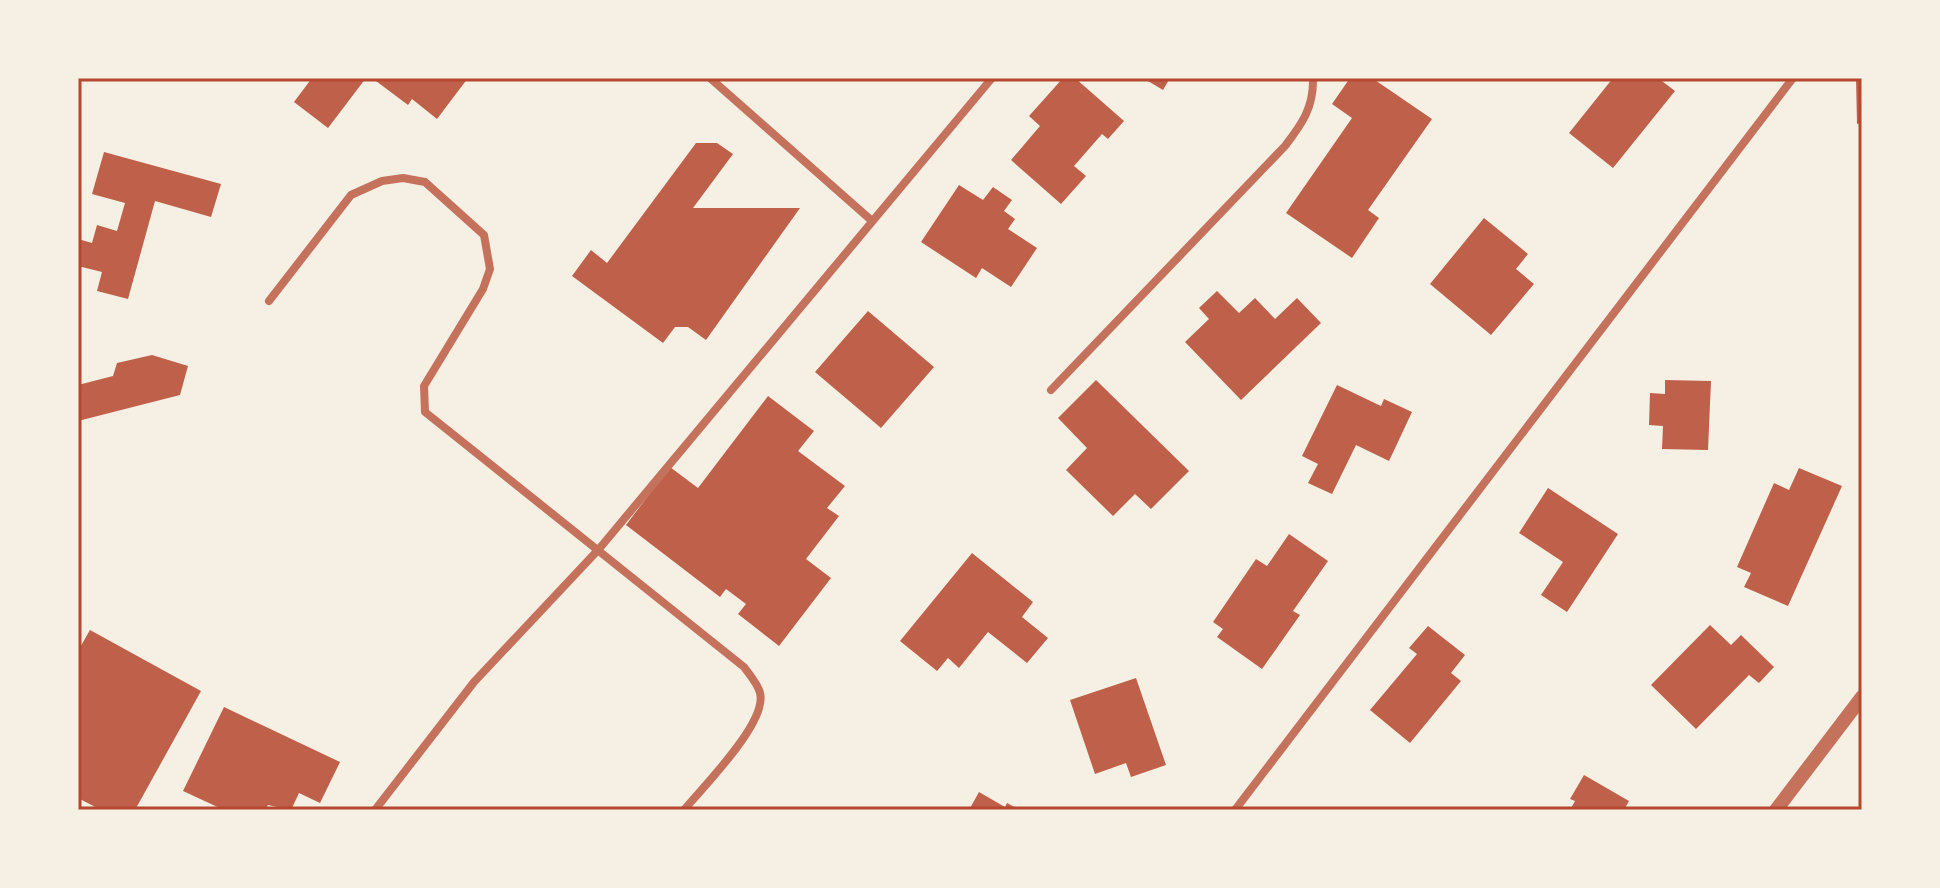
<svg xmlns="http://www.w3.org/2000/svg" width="1940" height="888" viewBox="0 0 1940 888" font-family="Montserrat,sans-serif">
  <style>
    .building { fill: #bf614a }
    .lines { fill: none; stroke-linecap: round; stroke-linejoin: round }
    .minor { stroke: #c5725c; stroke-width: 8 }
    .tertiary { stroke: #c5725c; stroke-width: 14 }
    .neatline { fill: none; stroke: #b5482f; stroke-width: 3 }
  </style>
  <rect width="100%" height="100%" fill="#f6efe4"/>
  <path class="building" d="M 312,78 L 366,78 L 328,128 L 294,102 Z
    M 372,78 L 468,78 L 437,119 L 412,99 L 408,105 Z
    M 1063,78 L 1075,78 L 1124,121 L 1108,139 L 1102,134 L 1074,166 L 1086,176 L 1061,204 L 1011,160 L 1040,126 L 1029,116 Z
    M 1143,78 L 1170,78 L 1163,90 Z
    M 1350,78 L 1372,78 L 1432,119 L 1368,210 L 1379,218 L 1352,258 L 1286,213 L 1352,118 L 1332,104 Z
    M 1613,78 L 1658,78 L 1675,91 L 1613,168 L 1569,133 Z
    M 1856,78 L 1862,78 L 1862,123 L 1857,124 Z
    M 696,143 L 717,143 L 733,154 L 693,208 L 800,208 L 706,340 L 688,327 L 675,327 L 663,343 L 572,276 L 591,250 L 607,263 Z
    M 104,152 L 221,184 L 211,217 L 155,201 L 128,299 L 97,291 L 102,272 L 78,266 L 78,239 L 92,243 L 97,225 L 117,231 L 125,203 L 92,194 Z
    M 959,185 L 983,200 L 993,187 L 1012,200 L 1004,211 L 1015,219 L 1008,229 L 1037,248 L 1011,287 L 982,268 L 976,278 L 921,242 Z
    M 1484,218 L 1528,254 L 1516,269 L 1534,284 L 1491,335 L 1430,284 Z
    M 1217,291 L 1239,313 L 1255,298 L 1275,319 L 1297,298 L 1321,323 L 1241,400 L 1185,342 L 1209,319 L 1199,308 Z
    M 868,311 L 934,367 L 881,428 L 815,372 Z
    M 152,355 L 188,366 L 180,395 L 78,421 L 78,385 L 113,376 L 117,363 Z
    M 1096,380 L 1189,471 L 1151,509 L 1135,494 L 1113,516 L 1066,470 L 1087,448 L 1058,418 Z
    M 1665,380 L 1711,381 L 1708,450 L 1662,449 L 1663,426 L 1649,425 L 1650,393 L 1665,394 Z
    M 1337,385 L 1381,406 L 1384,399 L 1412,412 L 1389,461 L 1356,445 L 1332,494 L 1308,483 L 1318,464 L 1302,456 Z
    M 768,396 L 814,431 L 798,451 L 845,486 L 827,508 L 839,516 L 806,559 L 831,578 L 779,646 L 738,614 L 746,604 L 726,589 L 720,597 L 626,525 L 670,467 L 698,488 Z
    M 1799,468 L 1842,486 L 1788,606 L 1744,587 L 1751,573 L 1737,567 L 1774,483 L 1789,490 Z
    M 1548,488 L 1618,534 L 1567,612 L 1541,595 L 1563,562 L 1519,533 Z
    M 1289,534 L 1328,561 L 1293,611 L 1300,615 L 1262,669 L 1217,637 L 1223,629 L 1213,622 L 1256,559 L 1267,566 Z
    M 972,553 L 1033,602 L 1022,617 L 1048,638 L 1027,663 L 988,632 L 959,668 L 948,658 L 937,671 L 900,641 Z
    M 1710,625 L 1731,645 L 1741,635 L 1774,667 L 1759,683 L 1749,675 L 1696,729 L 1651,685 Z
    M 1428,626 L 1465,655 L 1451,673 L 1461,681 L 1410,743 L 1370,710 L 1417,654 L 1409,648 Z
    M 90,630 L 201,691 L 135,810 L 101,810 L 78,798 L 78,651 Z
    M 1136,678 L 1166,765 L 1131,777 L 1126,763 L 1095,774 L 1070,700 Z
    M 224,707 L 340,762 L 320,803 L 299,793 L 291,810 L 268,805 L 265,810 L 224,810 L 183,791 Z
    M 1584,775 L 1629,801 L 1624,810 L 1570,810 L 1575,801 L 1570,799 Z
    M 979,792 L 1005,807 L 1007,803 L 1020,810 L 969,810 Z"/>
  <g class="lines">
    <path class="minor" d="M 710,78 L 871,220
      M 269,301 L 351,195 L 382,181 L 403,178 L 425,182 L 484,235 L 490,269 L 483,289 L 424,386 L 425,412 L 744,667 C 749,674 758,684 760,693 C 768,722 702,788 684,810
      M 1051,390 L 1285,146 C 1302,124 1314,107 1313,78
      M 375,810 L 474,682 L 599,549 L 992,78
      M 1235,810 L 1793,78"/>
    <path class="tertiary" d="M 1776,810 L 1862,697"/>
  </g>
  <rect width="1940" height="888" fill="none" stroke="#f6efe4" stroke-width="160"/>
  <rect x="80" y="80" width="1780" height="728" class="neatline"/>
</svg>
